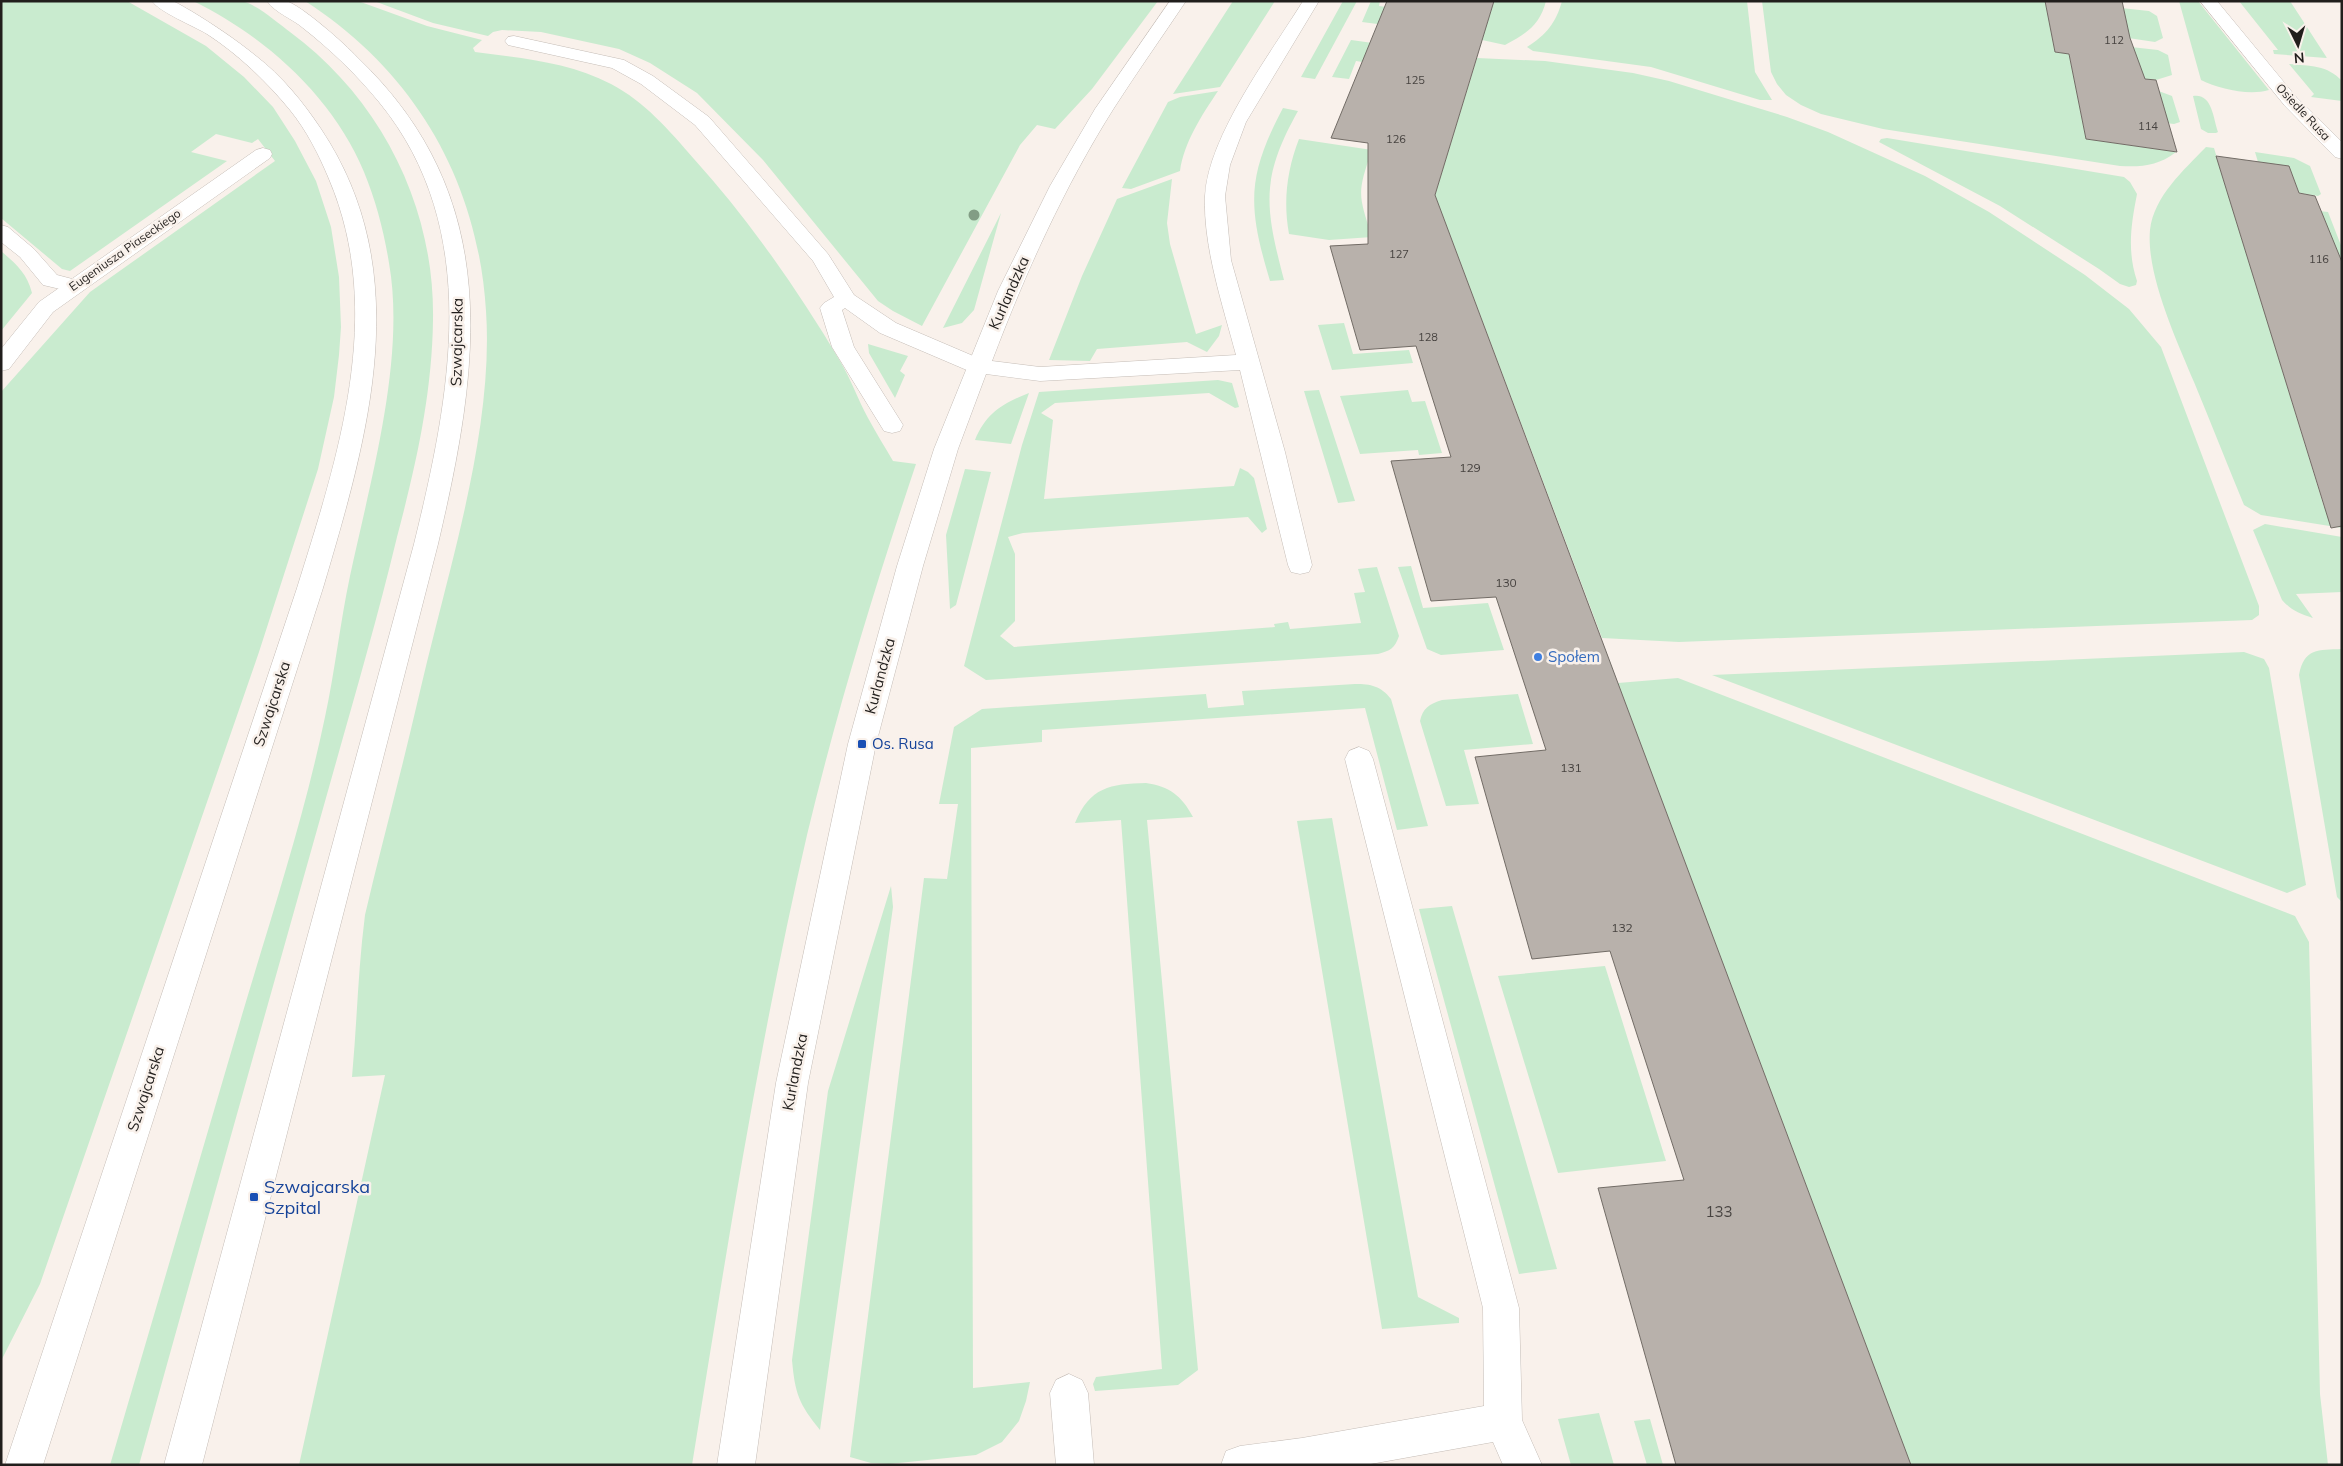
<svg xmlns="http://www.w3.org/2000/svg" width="2343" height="1466" viewBox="0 0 2343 1466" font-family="Mulish,sans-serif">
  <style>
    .green { fill: #c9ebcf }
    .building { fill: #b8b1ab; stroke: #726c66 }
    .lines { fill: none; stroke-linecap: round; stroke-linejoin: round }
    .lane-casing { stroke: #c5bdb7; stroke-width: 1 }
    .street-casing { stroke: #c5bdb7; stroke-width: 1 }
    .secondary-casing { stroke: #c5bdb7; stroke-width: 1 }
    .lane { fill: #fff; fill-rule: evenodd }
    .street { fill: #fff; fill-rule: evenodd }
    .secondary { fill: #fff; fill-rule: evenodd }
    .tree { fill: #829d85 }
    .shop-dot { fill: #3f7fe0; stroke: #f9f1eb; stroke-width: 2 }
    .transit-dot { fill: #1a4fb4; stroke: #f9f1eb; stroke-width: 2 }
    .labels { text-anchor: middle; stroke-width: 5; stroke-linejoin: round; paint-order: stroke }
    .far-number-label { font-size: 11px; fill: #474340 }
    .far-street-label { font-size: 12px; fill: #211e1c; stroke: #f9f1eb }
    .number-label { font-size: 12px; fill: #474340 }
    .street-label { font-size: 15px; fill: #211e1c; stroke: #f9f1eb }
    .shop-label { font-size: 15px; fill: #366cbe; stroke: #f9f1eb; text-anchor: start }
    .transit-label { font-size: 15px; fill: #164399; stroke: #f9f1eb; text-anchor: start }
    .near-number-label { font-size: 15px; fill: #474340 }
    .near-transit-label { font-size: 18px; fill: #164399; stroke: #f9f1eb; text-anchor: start }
  </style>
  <rect width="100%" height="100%" fill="#f9f1eb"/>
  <path class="green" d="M 1,1 L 127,1 L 206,46 L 244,77 L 273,107 L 295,141 L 316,181 L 331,227 L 339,277 L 341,327 L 339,355 L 334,397 L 318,469 L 259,652 L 40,1284 L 1,1361 L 1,392 L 90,292 L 275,161 L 258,139 L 252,143 L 216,134 L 191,152 L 227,161 L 70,271 L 62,269 L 1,218 Z
    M 193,1 C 208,1 228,0 242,1 C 256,4 278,23 290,32 C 381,99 435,207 433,320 C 432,395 416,465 397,537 C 378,616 355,695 333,773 C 268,1004 203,1234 139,1465 L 110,1465 C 154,1315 198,1165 242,1015 C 271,917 304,818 325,717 C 335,671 340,623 350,576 C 370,482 406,359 389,263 C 384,232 376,201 364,172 C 333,97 265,36 193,1 Z
    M 305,1 L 358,1 L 427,26 L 482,40 L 473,48 L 475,52 C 521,58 569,62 611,84 C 645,102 669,130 694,159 C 749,220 798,290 840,361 C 851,379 858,400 868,418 C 876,433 885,447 893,461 L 916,464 C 875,586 837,710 807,835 C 759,1043 726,1254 692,1465 L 299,1465 L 385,1075 L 352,1077 C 357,1023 358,969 365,915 C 376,867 389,819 401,770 C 413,723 423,676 435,630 C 460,531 493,413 486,311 C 478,181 415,72 305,1 Z
    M 374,1 L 1158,1 L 1092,89 L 1055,129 L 1037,125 L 1020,145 L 922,326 L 893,311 L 878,301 L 763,160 L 697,93 L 650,63 L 619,49 L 541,32 L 502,30 L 493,32 L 488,36 L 433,23 Z
    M 1233,1 L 1275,1 L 1220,87 L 1173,94 Z
    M 1343,1 L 1357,1 L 1315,79 L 1301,77 Z
    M 1371,1 L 1380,1 L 1379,6 L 1422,12 L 1416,29 L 1362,22 Z
    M 1494,1 L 1546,1 C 1540,25 1526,34 1505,45 L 1482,40 Z
    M 1562,1 L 1747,1 L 1755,72 L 1772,100 L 1760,100 L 1651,67 L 1533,51 L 1527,47 C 1546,35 1556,23 1562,1 Z
    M 1762,1 L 2045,1 L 2055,52 L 2069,54 L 2086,139 L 2176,152 C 2158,166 2142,167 2120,166 L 1883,129 L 1821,114 L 1801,105 L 1786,95 L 1777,84 L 1771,72 Z
    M 2179,1 L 2198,1 L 2269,90 C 2249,96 2219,89 2201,80 Z
    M 2239,1 L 2290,1 L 2327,58 L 2274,54 L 2273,50 L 2278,50 Z
    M 2121,8 L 2149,11 L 2157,16 L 2163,38 L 2155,42 L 2115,36 Z
    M 1351,40 L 1409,48 L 1402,68 L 1356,61 L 1349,79 L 1332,77 Z
    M 2131,47 L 2158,50 L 2168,55 L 2172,75 L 2156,80 L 2139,78 Z
    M 1477,58 L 1545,61 L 1633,73 L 1669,81 L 1787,117 L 1828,132 L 1925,176 L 1989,212 L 2085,275 L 2129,309 L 2161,347 L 2259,606 L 2259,615 L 2252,620 L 1679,642 L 1602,638 L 1435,195 Z
    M 2289,64 C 2309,66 2328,65 2342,81 L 2342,101 L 2311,97 L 2314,94 Z
    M 2156,90 L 2172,96 L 2180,122 L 2174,124 L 2150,121 Z
    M 1218,91 C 1202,115 1184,142 1180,171 L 1131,189 L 1122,188 L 1168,102 L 1180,97 Z
    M 2193,96 C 2212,93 2213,117 2218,132 L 2216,133 L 2208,133 L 2201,129 Z
    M 1283,108 L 1298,111 C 1260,179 1265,207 1284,280 L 1270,281 C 1248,207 1246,178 1283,108 Z
    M 1887,138 L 2124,177 L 2130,182 L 2137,194 C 2131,225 2127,251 2137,281 L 2136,285 L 2129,287 L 2120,284 L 2099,269 L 2000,206 L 1879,142 L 1881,139 Z
    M 1299,139 L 1372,150 C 1357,193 1358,194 1372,237 L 1329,240 L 1289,234 C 1283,201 1287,170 1299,139 Z
    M 2206,147 L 2214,148 L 2324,507 L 2342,510 L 2342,528 L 2261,515 L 2244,505 C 2227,464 2211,423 2194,382 C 2177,341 2146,275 2150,230 C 2154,196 2184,170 2206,147 Z
    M 2255,152 L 2294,158 L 2310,166 L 2321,194 L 2318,196 L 2299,193 L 2289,166 L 2258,162 Z
    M 1172,179 L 1167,223 L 1170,244 L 1196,334 L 1222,325 L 1219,336 L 1207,352 L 1187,342 L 1097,349 L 1090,361 L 1049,360 L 1082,276 L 1117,199 Z
    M 2319,211 L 2328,212 L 2342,248 L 2341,257 L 2321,254 Z
    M 1001,213 L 974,310 L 962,323 L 943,328 Z
    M 1,251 C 16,264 27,273 32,293 L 1,331 Z
    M 1344,323 L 1353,354 L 1409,350 L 1413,363 L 1332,370 L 1318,325 Z
    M 868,344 L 908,356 L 900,371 L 905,375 L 895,398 L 869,353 Z
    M 1218,380 L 1232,383 L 1239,407 L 1235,408 L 1209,393 L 1055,403 L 1041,413 L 1053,420 L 1044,499 L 1234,486 L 1240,468 L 1248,472 L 1254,478 L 1267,529 L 1262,533 L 1248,517 L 1023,533 L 1008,537 L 1015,554 L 1015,621 L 1000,636 L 1014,647 L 1275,627 L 1274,624 L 1288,622 L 1290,629 L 1361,623 L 1354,593 L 1365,592 L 1358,569 L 1377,567 L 1399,636 C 1395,648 1390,651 1378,654 L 986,680 L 964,666 L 1022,445 L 1039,392 Z
    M 1319,390 L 1355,501 L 1338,503 L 1304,391 Z
    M 1408,390 L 1412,402 L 1425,401 L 1442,453 L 1419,455 L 1418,450 L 1360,454 L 1340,396 Z
    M 1029,393 L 1011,444 L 975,440 C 986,413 1003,403 1029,393 Z
    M 965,469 L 991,472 L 956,605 L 950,609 L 946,535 Z
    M 2265,524 L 2342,537 L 2342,592 L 2296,594 L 2313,618 C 2299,614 2291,610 2282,600 L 2253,530 Z
    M 1411,566 L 1423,608 L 1488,603 L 1504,650 L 1441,655 L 1427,649 L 1398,567 Z
    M 2342,649 L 2342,902 L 2337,897 L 2299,675 C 2304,648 2318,650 2342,649 Z
    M 2244,652 L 2264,659 L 2269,668 L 2306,885 L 2287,893 L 1712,675 Z
    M 1678,678 L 2295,916 L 2309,942 L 2320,1394 L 2328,1465 L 1911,1465 L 1618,683 Z
    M 1355,684 C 1371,684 1381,686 1391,699 L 1428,826 L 1397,830 L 1365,708 L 1042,730 L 1042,742 L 971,748 L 973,1388 L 1030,1382 L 1026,1401 L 1019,1421 L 1002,1442 L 976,1455 L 889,1464 L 871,1463 L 850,1457 L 924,878 L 947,879 L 958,804 L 939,804 L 954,727 L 982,709 L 1206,694 L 1208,708 L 1244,705 L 1242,691 Z
    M 1518,694 L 1533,744 L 1464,750 L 1479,804 L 1446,806 L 1420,721 C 1423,708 1429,704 1442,700 Z
    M 1146,783 C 1169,786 1182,796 1193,817 L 1147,820 L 1198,1370 L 1178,1385 L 1095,1391 L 1093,1384 L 1096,1377 L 1162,1369 L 1121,820 L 1075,823 C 1090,787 1110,784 1146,783 Z
    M 1332,818 L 1418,1297 L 1459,1318 L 1459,1323 L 1382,1329 L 1297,821 Z
    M 891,886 L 893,907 L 820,1430 C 799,1404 795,1394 792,1360 L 828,1091 Z
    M 1452,906 L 1557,1269 L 1519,1274 L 1419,909 Z
    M 1605,966 L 1666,1161 L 1558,1173 L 1498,976 Z
    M 1599,1413 L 1614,1465 L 1571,1465 L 1558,1419 Z
    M 1650,1419 L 1663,1465 L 1647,1465 L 1634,1421 Z"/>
  <path class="building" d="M 1387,1 L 1494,1 L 1435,195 L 1911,1465 L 1676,1465 L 1598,1188 L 1684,1180 L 1610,951 L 1532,959 L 1475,757 L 1546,750 L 1496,597 L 1431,601 L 1391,461 L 1451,457 L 1416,346 L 1360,350 L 1330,246 L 1368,244 L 1368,143 L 1331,138 Z
    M 2045,1 L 2122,1 L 2130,38 L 2145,79 L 2156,80 L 2177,152 L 2086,139 L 2069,54 L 2055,52 Z
    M 2216,156 L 2289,166 L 2299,193 L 2315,196 L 2342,262 L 2342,526 L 2331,528 Z"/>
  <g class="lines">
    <defs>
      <path id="lane" d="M 514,36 L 624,60 L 653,76 L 709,117 L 828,254 L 854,295 L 896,323 L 985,361 L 988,366 L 985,371 L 977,373 L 969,371 L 880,333 L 845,308 L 842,310 L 854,347 L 903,425 L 900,431 L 892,433 L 884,431 L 832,347 L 820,308 L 824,303 L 834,297 L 813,261 L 695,125 L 641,84 L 612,68 L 508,45 L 505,41 L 508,37 Z
        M 1,225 L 8,227 L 34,249 L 57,275 L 80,281 L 83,286 L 80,291 L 73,292 L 43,285 L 20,257 L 1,242 Z
        M 1069,1374 L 1082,1380 L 1088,1393 L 1094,1465 L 1056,1465 L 1050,1393 L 1056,1380 Z"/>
      <path id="street" d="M 1170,1 L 1186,1 C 1162,37 1137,72 1114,108 C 1064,187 1025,274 992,361 L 1040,367 L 1236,355 C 1223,306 1203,247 1205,196 C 1208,136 1271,53 1303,1 L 1319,1 L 1246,122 L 1230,165 L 1225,196 L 1231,260 L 1285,452 L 1312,565 L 1309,572 L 1300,574 L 1291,572 L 1288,565 L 1240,370 L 1040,381 L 986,374 L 958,449 L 923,566 L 876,744 L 808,1083 L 755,1465 L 717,1465 L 776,1083 L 848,744 L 897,566 L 934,449 L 998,291 L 1050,186 L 1095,109 Z
        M 2200,1 L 2217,1 L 2297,98 L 2342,142 L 2342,159 L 2335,157 L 2285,106 Z
        M 263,148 L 270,150 L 272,154 L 270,158 L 53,312 L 9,369 L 1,371 L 1,349 L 39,302 L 256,150 Z
        M 1359,747 L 1369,751 L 1373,759 L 1519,1308 L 1522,1420 L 1542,1465 L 1503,1465 L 1493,1442 L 1365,1465 L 1221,1465 L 1226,1451 L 1240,1446 L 1302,1438 L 1484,1406 L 1483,1308 L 1345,759 L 1349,751 Z"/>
      <path id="secondary" d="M 152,1 C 158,1 165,0 171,1 C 177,2 185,8 191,11 C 214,25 235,39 256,56 C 282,76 303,102 321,129 C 417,273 368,436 323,588 L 43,1465 L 5,1465 L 297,588 C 338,457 386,313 329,179 C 319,155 307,131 290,110 C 267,82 238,54 207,34 C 194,26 159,12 152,1 Z
        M 267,1 C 273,1 280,0 286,1 C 301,5 345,44 357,57 C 505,198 480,365 438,544 L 202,1465 L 164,1465 L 414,544 C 450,397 484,230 379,102 C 356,74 331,50 303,28 C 293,19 275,13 267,1 Z"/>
    </defs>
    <use href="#lane" class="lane-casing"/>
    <use href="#street" class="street-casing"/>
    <use href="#secondary" class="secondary-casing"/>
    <use href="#lane" class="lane"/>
    <use href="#street" class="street"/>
    <use href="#secondary" class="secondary"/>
  </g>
  <circle class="tree" cx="974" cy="215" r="5.5"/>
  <circle class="shop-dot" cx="1538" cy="657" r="5"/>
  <g class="transit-dot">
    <rect x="857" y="739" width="10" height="10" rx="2.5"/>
    <rect x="249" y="1192" width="10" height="10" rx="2.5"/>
  </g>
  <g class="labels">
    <g class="far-number-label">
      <text x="2114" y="44">112</text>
      <text x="1415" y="84">125</text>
      <text x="2148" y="130">114</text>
      <text x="1396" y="143">126</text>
      <text x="1399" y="258">127</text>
      <text x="2319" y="263">116</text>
      <text x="1428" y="341">128</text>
    </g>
    <g class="far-street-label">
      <text transform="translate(2303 112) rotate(47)" y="4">Osiedle Rusa</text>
      <text transform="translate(125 250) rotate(-35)" y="4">Eugeniusza Piaseckiego</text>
    </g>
    <g class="number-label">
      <text x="1470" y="472">129</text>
      <text x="1506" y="587">130</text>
      <text x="1571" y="772">131</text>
      <text x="1622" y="932">132</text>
    </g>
    <g class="street-label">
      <text transform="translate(1009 293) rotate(-66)" y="5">Kurlandzka</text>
      <text transform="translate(457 342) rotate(-89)" y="5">Szwajcarska</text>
      <text transform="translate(880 676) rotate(-75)" y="5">Kurlandzka</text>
      <text transform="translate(272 704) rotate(-72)" y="5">Szwajcarska</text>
      <text transform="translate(795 1072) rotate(-79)" y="5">Kurlandzka</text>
      <text transform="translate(146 1089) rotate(-72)" y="5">Szwajcarska</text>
    </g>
    <g class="shop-label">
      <text x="1548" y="662">Społem</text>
    </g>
    <g class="transit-label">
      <text x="872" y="749">Os. Rusa</text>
    </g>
    <g class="near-number-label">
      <text x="1719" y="1217">133</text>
    </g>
    <g class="near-transit-label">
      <text x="264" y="1193">Szwajcarska<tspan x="264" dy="21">Szpital</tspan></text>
    </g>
  </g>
  <rect width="2343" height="1466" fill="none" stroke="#211e1c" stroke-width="5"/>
  <g transform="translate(2298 45) rotate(175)" stroke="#f9f1eb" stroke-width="4" paint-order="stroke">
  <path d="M0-4L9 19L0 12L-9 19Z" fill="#211e1c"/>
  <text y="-8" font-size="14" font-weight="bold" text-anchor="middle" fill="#211e1c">N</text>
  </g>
</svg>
